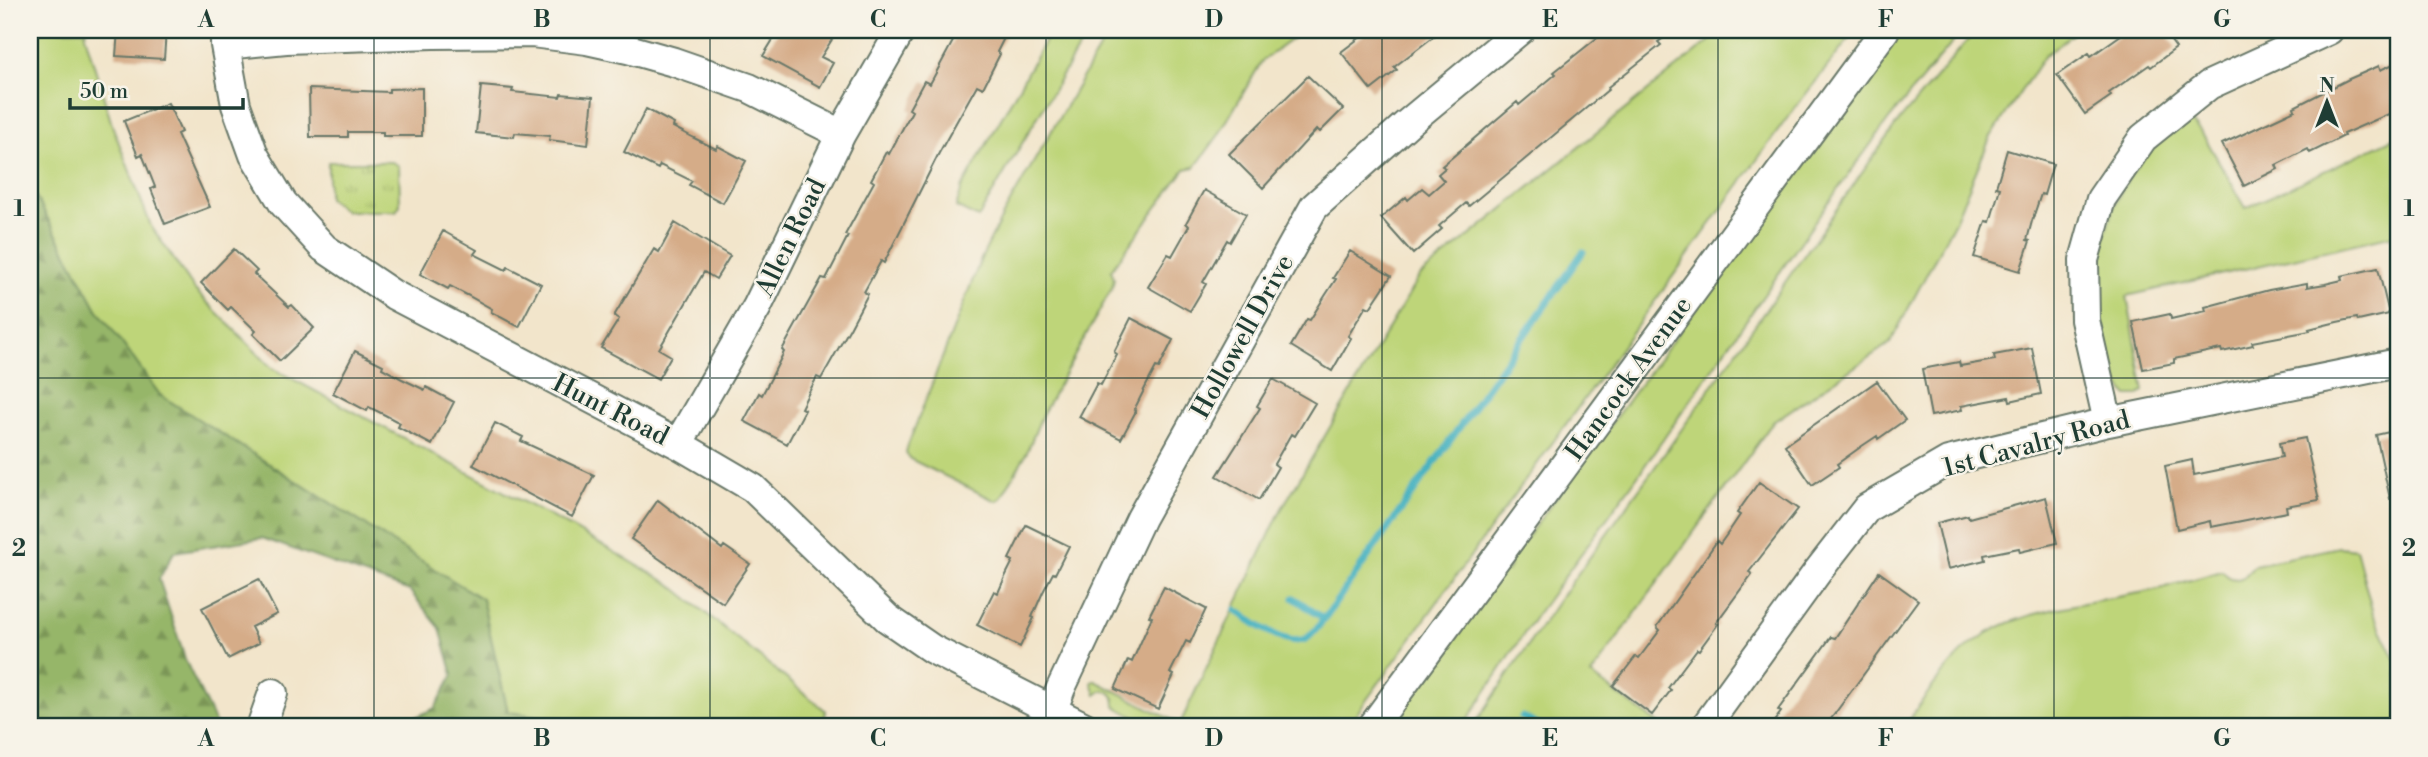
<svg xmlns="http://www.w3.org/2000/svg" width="2428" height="757" viewBox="0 0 2428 757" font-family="'Libre Bodoni',serif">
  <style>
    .grass { fill: #bed579; stroke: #6e8956; stroke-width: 2 }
    .forest { fill: url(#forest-firs); stroke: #5a7a4e; stroke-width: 2 }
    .park { fill: url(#park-tufts); stroke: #6e8956; stroke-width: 2 }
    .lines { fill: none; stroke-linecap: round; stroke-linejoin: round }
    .stream { stroke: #44b1c0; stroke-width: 7 }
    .building { fill: #d5ac88 }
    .minor-casing { stroke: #697869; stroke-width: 32 }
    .minor { stroke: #fff; stroke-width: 28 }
    .grid { fill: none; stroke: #1f3d34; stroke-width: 2; stroke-opacity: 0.55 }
    .labels { text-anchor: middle; stroke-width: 5; stroke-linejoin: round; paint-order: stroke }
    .street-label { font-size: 26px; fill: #1f3d34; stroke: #f7f3e8 }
    .neatline { fill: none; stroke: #1f3d34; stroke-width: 2.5 }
    .grid-label { font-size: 23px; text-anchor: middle; font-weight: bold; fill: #1f3d34 }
  </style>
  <defs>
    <pattern id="forest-firs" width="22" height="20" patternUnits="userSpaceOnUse" patternTransform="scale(1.75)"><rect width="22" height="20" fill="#96b669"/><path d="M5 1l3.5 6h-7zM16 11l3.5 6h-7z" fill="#7a9557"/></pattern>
    <pattern id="park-tufts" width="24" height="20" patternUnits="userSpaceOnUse" patternTransform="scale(1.75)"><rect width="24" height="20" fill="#bed579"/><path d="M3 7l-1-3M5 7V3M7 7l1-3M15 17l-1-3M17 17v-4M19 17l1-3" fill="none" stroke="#9aae64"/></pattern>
  </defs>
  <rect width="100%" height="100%" fill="#f7f3e8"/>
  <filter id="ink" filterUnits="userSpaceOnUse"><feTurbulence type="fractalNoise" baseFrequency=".0143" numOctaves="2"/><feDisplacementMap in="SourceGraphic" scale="14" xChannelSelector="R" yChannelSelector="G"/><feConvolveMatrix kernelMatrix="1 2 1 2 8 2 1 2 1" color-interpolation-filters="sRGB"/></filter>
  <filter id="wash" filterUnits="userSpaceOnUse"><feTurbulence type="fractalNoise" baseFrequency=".00686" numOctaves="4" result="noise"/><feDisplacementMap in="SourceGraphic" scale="28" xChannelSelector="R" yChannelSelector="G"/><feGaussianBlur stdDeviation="1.57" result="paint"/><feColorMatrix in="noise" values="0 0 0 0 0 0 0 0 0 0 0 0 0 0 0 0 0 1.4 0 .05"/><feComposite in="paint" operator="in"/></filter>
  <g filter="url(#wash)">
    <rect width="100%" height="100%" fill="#f2e5cb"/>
    <path class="grass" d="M 30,30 L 86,30 L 85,35 L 112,125 L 151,226 L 195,290 L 272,368 L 572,528 L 670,584 L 826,711 L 823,727 L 611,727 L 508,712 L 482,599 L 160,395 L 97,309 L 30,186 Z
      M 1051,30 L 1089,30 L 978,218 L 956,207 L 962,188 Z
      M 1110,30 L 1304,30 L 1262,61 L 1218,136 L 1195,167 L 1185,169 L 1111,270 L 1114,278 L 1112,288 L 1042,415 L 1027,452 L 1001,498 L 996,501 L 910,459 L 906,452 L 908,445 L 981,259 L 1003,215 Z
      M 1723,30 L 1856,30 L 1788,117 L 1347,727 L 1152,727 L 1115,706 C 1115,697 1113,692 1103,690 L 1096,695 L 1092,683 L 1094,680 L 1180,724 L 1281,510 L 1419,277 Z
      M 1900,30 L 1963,30 L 1889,119 L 1828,203 L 1632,484 L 1535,617 L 1468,719 L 1461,727 L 1390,727 L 1504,569 L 1507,571 L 1510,566 L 1507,564 L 1892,44 L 1890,42 Z
      M 1976,30 L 2078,30 L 2045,55 L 1990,138 L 1956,219 L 1890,343 L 1773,422 L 1591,675 L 1663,727 L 1473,727 L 1558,601 L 1660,460 L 1895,126 Z
      M 2189,120 L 2201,131 L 2246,208 L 2398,136 L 2398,234 L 2127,296 L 2144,391 L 2138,396 L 2128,396 C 2113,381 2111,361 2106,342 C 2092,280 2100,214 2140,162 C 2153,145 2172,132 2189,120 Z
      M 2339,547 L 2356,549 L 2373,614 L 2398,664 L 2398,727 L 1904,727 C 1926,696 1948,660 1980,638 C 2022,609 2100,601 2150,591 C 2174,585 2198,578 2222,571 L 2230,578 L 2238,579 L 2244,577 L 2255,565 Z"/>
    <path class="forest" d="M 30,186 L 97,309 L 160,395 L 482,599 L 508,712 L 611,727 L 396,727 L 435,708 L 453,675 L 440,628 L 410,591 L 262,538 L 174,552 L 159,579 L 186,662 L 217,727 L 30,727 Z"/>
    <path class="park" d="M 328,162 L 392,162 L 399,166 L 400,205 L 396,211 L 345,211 L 328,198 Z"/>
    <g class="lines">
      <path class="stream" d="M 1294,598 L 1324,619
        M 1236,610 C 1251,621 1287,648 1306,639 C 1313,635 1319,625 1324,619 L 1583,252
        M 1522,717 L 1541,727"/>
    </g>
    <g id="blocks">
      <path class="building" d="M 118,30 L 166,30 L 164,59 L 116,56 Z
        M 779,30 L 838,30 L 821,57 L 833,63 L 820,87 L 763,56 Z
        M 959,30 L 1008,30 L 997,52 L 1000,54 L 983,88 L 977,85 L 939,153 L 884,263 L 881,261 L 864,292 L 868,294 L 850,328 L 821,379 L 817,377 L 809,392 L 801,408 L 805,410 L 787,444 L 744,421 L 759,393 L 762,395 L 771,378 L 784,352 L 782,350 L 822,278 L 826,279 L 848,236 L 845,235 L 874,182 L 871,180 L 886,152 L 889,154 L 912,111 L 909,109 L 924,81 L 930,84 Z
        M 1370,30 L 1442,30 L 1394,67 L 1397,70 L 1371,90 L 1341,52 Z
        M 1607,30 L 1675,30 L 1658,42 L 1661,45 L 1608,87 L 1609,89 L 1469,206 L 1466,203 L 1439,226 L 1442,229 L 1413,254 L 1381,218 L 1406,197 L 1408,200 L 1422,188 L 1429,194 L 1444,181 L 1438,174 L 1445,168 L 1442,166 L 1517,102 L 1519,105 L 1556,74 L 1554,72 Z
        M 2128,30 L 2163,30 L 2176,48 L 2151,67 L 2149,65 L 2109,93 L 2111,96 L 2085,114 L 2057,75 L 2089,53 L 2091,56 Z
        M 2398,62 L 2398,110 L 2343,134 L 2344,136 L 2310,153 L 2308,149 L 2276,165 L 2278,169 L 2244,186 L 2222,144 L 2295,110 L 2294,107 L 2349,79 L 2379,66 L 2380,70 Z
        M 1308,76 L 1343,109 L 1320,132 L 1317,129 L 1263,188 L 1229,154 Z
        M 481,86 L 513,89 L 512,92 L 560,97 L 561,94 L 593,97 L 588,145 L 549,140 L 550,136 L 515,133 L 514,137 L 476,133 Z
        M 422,88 L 422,136 L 383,136 L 383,132 L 348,132 L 348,137 L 310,137 L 309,89 L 389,92 L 389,89 Z
        M 168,103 L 181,132 L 177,134 L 210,207 L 165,224 L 151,189 L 155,187 L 142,154 L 138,156 L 124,121 Z
        M 646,109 L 674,124 L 673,127 L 690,136 L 716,149 L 718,146 L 746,161 L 723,203 L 689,185 L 692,181 L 660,165 L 658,169 L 624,152 Z
        M 2007,150 L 2053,164 L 2044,195 L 2041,194 L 2032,221 L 2027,240 L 2030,241 L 2020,271 L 1974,257 L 1986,221 L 1990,222 L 2000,188 L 1996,187 Z
        M 1204,190 L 1246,214 L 1230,242 L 1227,240 L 1203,282 L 1206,284 L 1190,311 L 1148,287 L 1168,254 L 1172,256 L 1189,226 L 1186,223 Z
        M 675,223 L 730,256 L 716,279 L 704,272 L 659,349 L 671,356 L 658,379 L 601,348 L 619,319 L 614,316 L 654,249 L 659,252 Z
        M 443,231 L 477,250 L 474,254 L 506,270 L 508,267 L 541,284 L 519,327 L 491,312 L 492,309 L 467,295 L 450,286 L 448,289 L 420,274 Z
        M 234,249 L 257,271 L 254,274 L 289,307 L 292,305 L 314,328 L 280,361 L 253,334 L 256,331 L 231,307 L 228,310 L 201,283 Z
        M 1350,251 L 1391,276 L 1370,308 L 1366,306 L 1348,336 L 1351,338 L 1332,371 L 1291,346 L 1307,319 L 1310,320 L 1325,296 L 1336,279 L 1333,278 Z
        M 2378,268 L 2389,314 L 2358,321 L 2357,318 L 2337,322 L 2309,329 L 2310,331 L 2252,342 L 2253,345 L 2222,352 L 2221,349 L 2197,354 L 2174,359 L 2174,363 L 2143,369 L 2133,322 L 2170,314 L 2171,319 L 2206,311 L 2205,307 L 2269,290 L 2307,283 L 2307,287 L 2325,284 L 2342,280 L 2341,276 Z
        M 1131,318 L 1173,340 L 1159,368 L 1156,367 L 1147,384 L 1134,410 L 1136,411 L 1121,439 L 1079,417 L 1097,383 L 1101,385 L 1117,354 L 1114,352 Z
        M 2032,348 L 2041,394 L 2010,401 L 2009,397 L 1961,406 L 1962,410 L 1931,416 L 1922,369 L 1959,362 L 1960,366 L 1995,360 L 1994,355 Z
        M 355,351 L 383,365 L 382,368 L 402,379 L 425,390 L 426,387 L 454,402 L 432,445 L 398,427 L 400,423 L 385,415 L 369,407 L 367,411 L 333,393 Z
        M 1273,379 L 1315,403 L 1295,436 L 1291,434 L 1274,464 L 1278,467 L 1259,500 L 1217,476 L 1260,408 L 1257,406 Z
        M 1877,381 L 1905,420 L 1878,439 L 1877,436 L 1862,446 L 1837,464 L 1839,467 L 1812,485 L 1785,445 Z
        M 495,423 L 523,437 L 521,441 L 594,475 L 572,517 L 473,465 Z
        M 2398,430 L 2398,498 L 2390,499 L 2376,435 Z
        M 2305,438 L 2319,500 L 2286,506 L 2287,512 L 2211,527 L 2210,521 L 2177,529 L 2165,466 L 2192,460 L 2194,475 L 2282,457 L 2279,443 Z
        M 1759,482 L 1798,509 L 1749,572 L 1752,574 L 1716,623 L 1718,624 L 1699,650 L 1697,649 L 1682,669 L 1668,688 L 1671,690 L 1652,715 L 1613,686 L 1636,656 L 1639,658 L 1660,630 L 1657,627 L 1717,541 L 1720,544 L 1730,530 L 1740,515 L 1737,513 Z
        M 2046,497 L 2057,543 L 2020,552 L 2019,548 L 1984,555 L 1985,560 L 1948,569 L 1937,523 L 1968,515 L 1969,518 Z
        M 658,500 L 722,549 L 724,546 L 750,564 L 723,603 L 631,539 Z
        M 1026,525 L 1069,546 L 1055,574 L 1053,573 L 1043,592 L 1032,617 L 1034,618 L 1020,647 L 977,625 L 994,591 L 998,593 L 1005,577 L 1013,561 L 1009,559 Z
        M 1879,572 L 1918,600 L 1825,727 L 1770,727 L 1781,712 L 1778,710 L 1831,637 L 1835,638 Z
        M 259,579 L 277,614 L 251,627 L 259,643 L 228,659 L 202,608 Z
        M 1164,587 L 1206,609 L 1190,643 L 1186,641 L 1170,673 L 1174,675 L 1158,709 L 1115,689 L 1128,660 L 1132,662 L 1152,617 L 1149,616 Z"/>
    </g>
  </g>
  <g filter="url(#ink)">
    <use href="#blocks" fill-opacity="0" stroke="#697869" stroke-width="2"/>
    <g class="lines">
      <defs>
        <path id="minor" d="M 225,30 L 225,45 L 236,105 L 254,155 L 283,203 L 324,248 L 394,295 L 678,444 L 753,488 L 887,618 L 932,649 L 1085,727
          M 225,45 L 286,39 L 433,34 L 532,33 L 587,40 L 628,49 L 674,62 L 749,88 L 841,134
          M 2108,422 L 2085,320 L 2084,260 L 2101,199 L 2143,138 L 2209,85 L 2329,30
          M 678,444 L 757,307 L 841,134 L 901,30
          M 1047,725 L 1061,688 L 1141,518 L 1314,207 L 1408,123 L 1520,30
          M 261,727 L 273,693
          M 1372,727 L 1885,30
          M 1705,727 L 1818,571 L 1867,508 L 1948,461 L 2108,422 L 2398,363"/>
      </defs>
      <use href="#minor" class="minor-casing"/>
      <use href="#minor" class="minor"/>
    </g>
  </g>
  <path class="grid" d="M 374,30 L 374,727M 710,30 L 710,727M 1046,30 L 1046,727M 1382,30 L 1382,727M 1718,30 L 1718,727M 2054,30 L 2054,727M 30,378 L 2398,378"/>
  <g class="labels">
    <g class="street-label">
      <text transform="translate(790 237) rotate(-64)" y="9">Allen Road</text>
      <text transform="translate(1242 336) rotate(-61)" y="9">Hollowell Drive</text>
      <text transform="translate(1628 378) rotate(-54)" y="9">Hancock Avenue</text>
      <text transform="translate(611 409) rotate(27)" y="9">Hunt Road</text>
      <text transform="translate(2036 443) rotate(-15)" y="9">1st Cavalry Road</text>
    </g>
  </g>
  <rect width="2428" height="757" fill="none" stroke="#f7f3e8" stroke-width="77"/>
  <g transform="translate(2327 102)" stroke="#f7f3e8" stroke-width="5" paint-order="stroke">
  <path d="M0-5L12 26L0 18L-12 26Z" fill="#1f3d34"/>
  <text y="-10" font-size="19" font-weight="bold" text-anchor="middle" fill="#1f3d34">N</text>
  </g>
  <path d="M70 98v10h173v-10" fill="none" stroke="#1f3d34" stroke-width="3.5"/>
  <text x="80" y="98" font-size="21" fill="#1f3d34" stroke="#f7f3e8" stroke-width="5" paint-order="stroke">50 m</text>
  <rect x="38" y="38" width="2352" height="680" class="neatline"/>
  <g class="grid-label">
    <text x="206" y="27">A</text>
    <text x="542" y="27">B</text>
    <text x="878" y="27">C</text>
    <text x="1214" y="27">D</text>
    <text x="1550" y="27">E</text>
    <text x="1886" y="27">F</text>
    <text x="2222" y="27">G</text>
    <text x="19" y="216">1</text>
    <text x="2409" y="216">1</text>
    <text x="19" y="556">2</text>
    <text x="2409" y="556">2</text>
    <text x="206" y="746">A</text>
    <text x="542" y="746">B</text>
    <text x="878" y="746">C</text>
    <text x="1214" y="746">D</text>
    <text x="1550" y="746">E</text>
    <text x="1886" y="746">F</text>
    <text x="2222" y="746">G</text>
  </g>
</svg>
